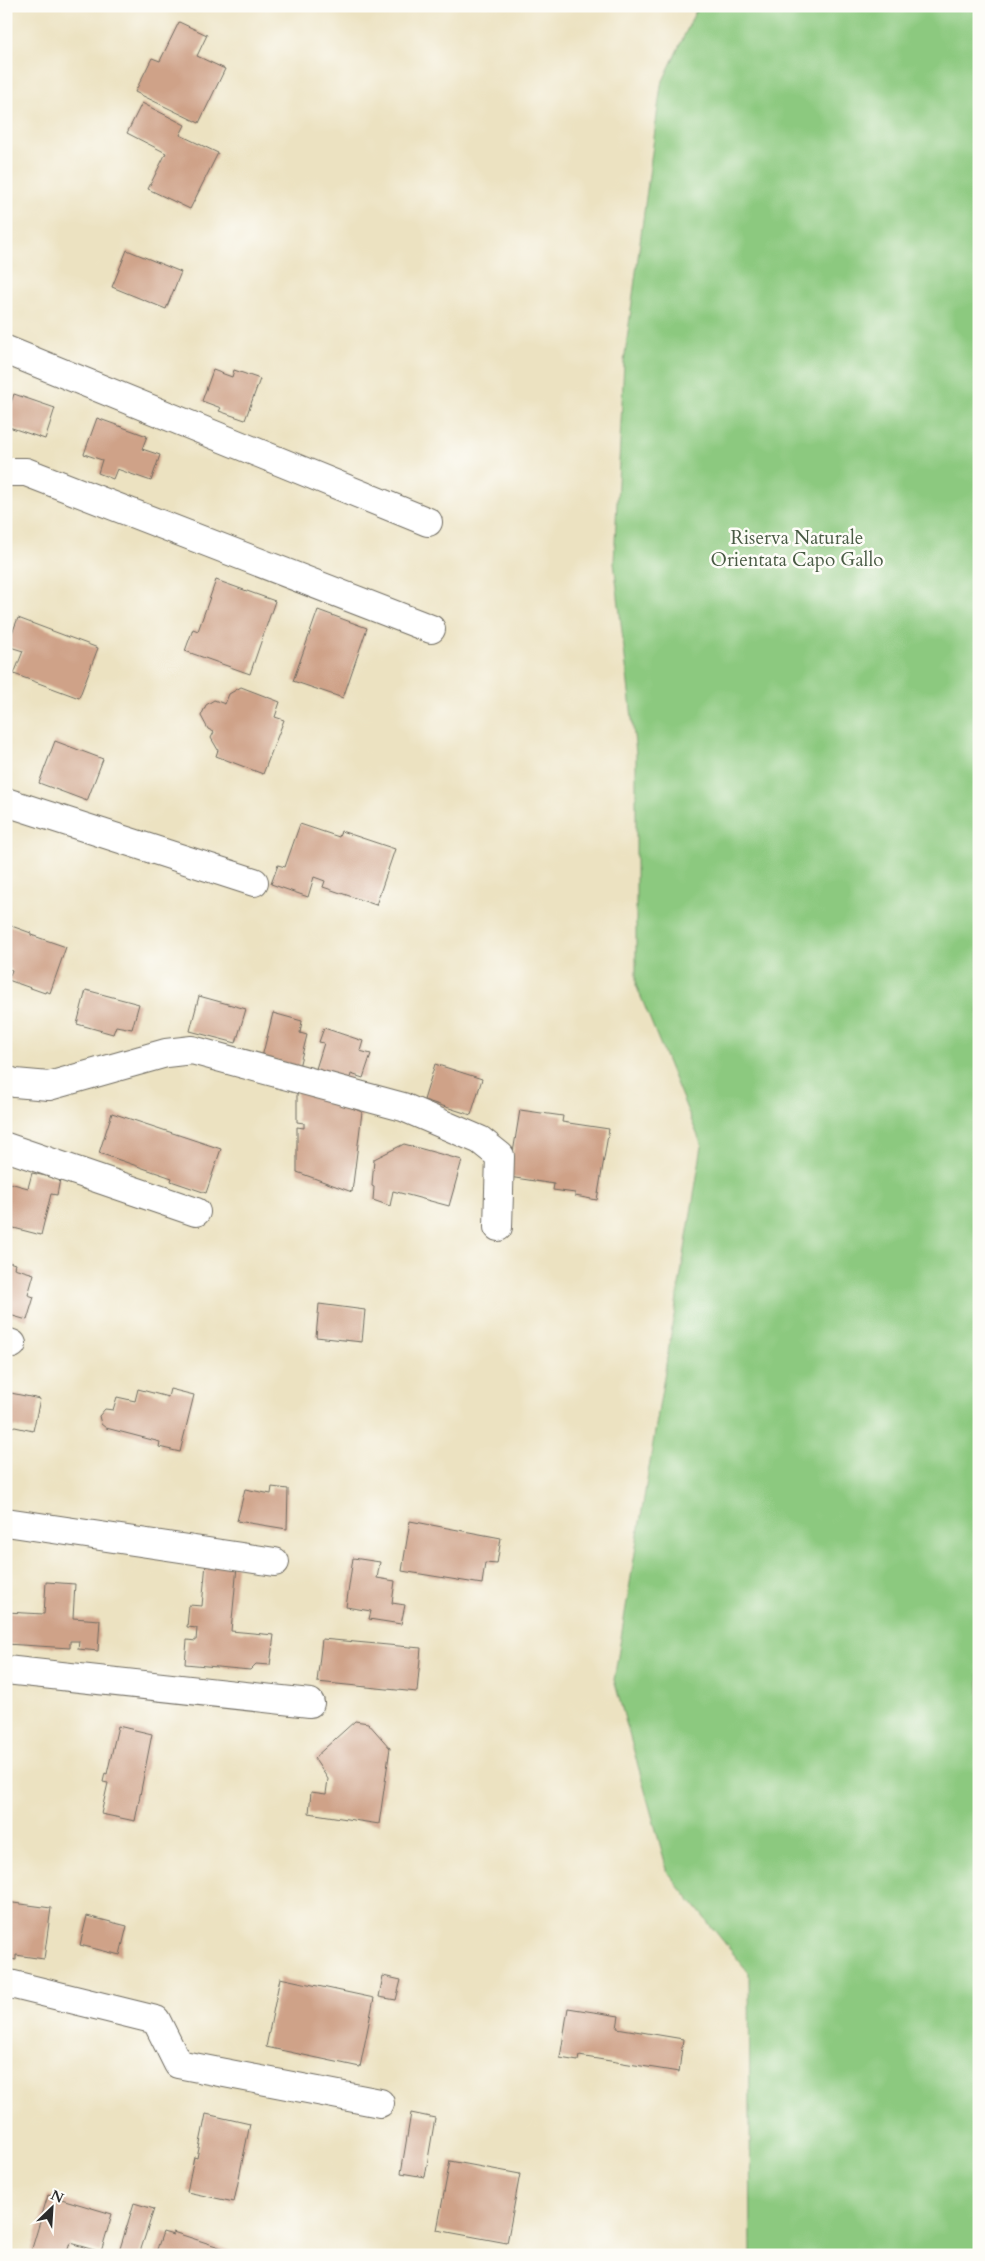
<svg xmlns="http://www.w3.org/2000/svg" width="985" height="2261" viewBox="0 0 985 2261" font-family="Cardo,serif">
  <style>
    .green { fill: #8cc97f; stroke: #5c7a55 }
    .building { fill: #cfa288 }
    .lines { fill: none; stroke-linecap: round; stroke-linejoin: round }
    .minor-casing { stroke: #6f6b60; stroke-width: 30 }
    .minor { stroke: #fff; stroke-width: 28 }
    .labels { text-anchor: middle; stroke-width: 5; stroke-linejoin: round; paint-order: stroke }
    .park-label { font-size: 19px; fill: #485a44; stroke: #fdfcf7 }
  </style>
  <rect width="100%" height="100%" fill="#fdfcf7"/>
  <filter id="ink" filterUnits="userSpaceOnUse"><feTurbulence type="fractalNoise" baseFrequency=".02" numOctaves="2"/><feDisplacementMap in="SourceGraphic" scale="10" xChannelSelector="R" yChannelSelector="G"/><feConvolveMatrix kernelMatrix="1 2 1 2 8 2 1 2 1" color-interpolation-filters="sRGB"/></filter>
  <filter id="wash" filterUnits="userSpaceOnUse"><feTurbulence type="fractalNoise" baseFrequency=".0096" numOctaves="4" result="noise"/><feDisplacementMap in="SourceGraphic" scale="20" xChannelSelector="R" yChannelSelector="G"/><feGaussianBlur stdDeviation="1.12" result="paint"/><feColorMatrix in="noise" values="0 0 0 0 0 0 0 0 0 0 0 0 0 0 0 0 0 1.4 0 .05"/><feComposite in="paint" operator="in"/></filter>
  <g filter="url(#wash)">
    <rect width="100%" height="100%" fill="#ece2c1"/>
    <path class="green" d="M 698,6 L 979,6 L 979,2255 L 751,2255 L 749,1973 L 668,1873 L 614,1680 L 702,1146 L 636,985 L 636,753 L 614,562 L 624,362 L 661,85 Z"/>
    <g id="blocks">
      <path class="building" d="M 179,22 L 207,35 L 197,56 L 225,69 L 199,123 L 135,92 L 152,58 L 160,61 Z
        M 142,103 L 185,125 L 180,135 L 218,153 L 190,209 L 148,189 L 166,153 L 127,133 Z
        M 127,250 L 181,272 L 166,309 L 112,287 Z
        M 213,370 L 232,377 L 234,370 L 260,379 L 245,420 L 219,411 L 221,408 L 202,401 Z
        M 14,394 L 55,408 L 45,439 L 6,426 L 6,416 Z
        M 97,418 L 147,436 L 142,449 L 160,455 L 151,481 L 117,469 L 113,479 L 98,473 L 102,460 L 84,454 Z
        M 216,580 L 275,601 L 250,674 L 185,651 L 193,629 L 198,631 Z
        M 318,610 L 367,628 L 343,698 L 293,681 Z
        M 18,618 L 98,648 L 79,698 L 14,674 L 23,651 L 7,646 Z
        M 241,687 L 280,702 L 275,717 L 284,720 L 263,774 L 216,756 L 218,750 L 211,738 L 214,732 L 208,729 L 201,716 L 206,705 L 214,700 L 225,704 L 229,694 Z
        M 55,741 L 103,759 L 87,801 L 39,783 Z
        M 300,824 L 339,837 L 341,831 L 395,849 L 376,905 L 323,887 L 325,881 L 314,877 L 308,897 L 271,884 L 278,865 L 285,867 Z
        M 6,924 L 31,933 L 31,935 L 66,947 L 50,993 L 46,991 L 45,993 L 8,980 L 12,970 L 6,968 Z
        M 86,990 L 139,1004 L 132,1029 L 116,1026 L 113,1034 L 77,1024 Z
        M 199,996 L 246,1009 L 236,1043 L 190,1031 Z
        M 273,1013 L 302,1021 L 300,1033 L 307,1035 L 299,1067 L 262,1057 Z
        M 324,1028 L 363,1041 L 360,1051 L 371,1054 L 363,1078 L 351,1074 L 349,1083 L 315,1072 L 324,1043 L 319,1042 Z
        M 435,1064 L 482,1079 L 471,1115 L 424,1100 Z
        M 297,1085 L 362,1112 L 352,1192 L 297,1172 L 297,1127 L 304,1128 L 304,1123 L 297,1122 Z
        M 520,1110 L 563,1116 L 562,1122 L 609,1129 L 597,1200 L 575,1196 L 575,1193 L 553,1190 L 554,1184 L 509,1177 Z
        M 112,1113 L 221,1149 L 206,1193 L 171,1181 L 172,1178 L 99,1153 Z
        M 404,1144 L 462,1160 L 449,1206 L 393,1191 L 390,1206 L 373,1200 L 374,1187 L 372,1186 L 374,1159 Z
        M 32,1173 L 60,1179 L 57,1195 L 51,1194 L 41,1235 L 6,1226 L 6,1182 L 28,1188 Z
        M 6,1261 L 15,1264 L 14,1268 L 34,1274 L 28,1295 L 34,1297 L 27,1320 L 6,1314 Z
        M 319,1304 L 365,1310 L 362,1342 L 316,1337 Z
        M 138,1389 L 168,1397 L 170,1389 L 194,1395 L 180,1452 L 159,1447 L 160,1442 L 106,1428 L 101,1424 L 99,1416 L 105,1409 L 113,1410 L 117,1397 L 135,1401 Z
        M 6,1392 L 40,1399 L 33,1431 L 6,1425 Z
        M 272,1487 L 288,1489 L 287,1529 L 237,1521 L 245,1489 L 271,1494 Z
        M 410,1521 L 501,1538 L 497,1564 L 485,1563 L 482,1584 L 402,1571 Z
        M 353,1558 L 380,1562 L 377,1578 L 395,1581 L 392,1603 L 405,1605 L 401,1624 L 369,1619 L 371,1611 L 346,1607 Z
        M 206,1563 L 237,1566 L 231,1631 L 274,1635 L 270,1665 L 256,1664 L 250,1670 L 185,1664 L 187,1640 L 196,1641 L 197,1628 L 187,1627 L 189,1605 L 202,1606 Z
        M 46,1582 L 75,1584 L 73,1618 L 100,1620 L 98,1651 L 78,1649 L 79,1641 L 70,1641 L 70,1648 L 6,1644 L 6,1612 L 44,1614 Z
        M 322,1639 L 421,1648 L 417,1692 L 317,1682 Z
        M 355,1721 L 368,1723 L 390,1748 L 379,1824 L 309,1813 L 311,1792 L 326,1794 L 328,1779 L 314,1758 Z
        M 118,1726 L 152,1734 L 135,1821 L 101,1814 L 108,1783 L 103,1782 L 105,1773 L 107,1774 Z
        M 6,1902 L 51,1908 L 44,1959 L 16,1955 L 16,1960 L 6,1958 Z
        M 87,1916 L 127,1926 L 120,1955 L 80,1945 Z
        M 383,1976 L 401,1980 L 396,2000 L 379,1997 Z
        M 280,1978 L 374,1998 L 360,2067 L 266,2047 Z
        M 568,2008 L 619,2016 L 617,2028 L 683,2039 L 679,2072 L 579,2056 L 578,2061 L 560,2058 Z
        M 411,2113 L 435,2118 L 425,2177 L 401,2173 Z
        M 206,2114 L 250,2124 L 234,2202 L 187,2192 L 194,2157 L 197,2158 Z
        M 450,2161 L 520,2174 L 507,2243 L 437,2230 Z
        M 48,2195 L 112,2214 L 101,2252 L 70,2243 L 66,2255 L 30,2255 Z
        M 134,2203 L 154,2209 L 139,2255 L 118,2255 Z
        M 163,2232 L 173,2235 L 173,2232 L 244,2255 L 155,2255 Z"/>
    </g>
  </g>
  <g filter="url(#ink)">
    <use href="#blocks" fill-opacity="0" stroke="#6f6b60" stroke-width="1"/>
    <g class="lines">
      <defs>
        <path id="minor" d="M 6,350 L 428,522
          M 6,472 L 26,472 L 431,629
          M 6,802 L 254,882
          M 6,1080 L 15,1083 L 49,1086 L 166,1053 L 192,1050 L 403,1107 L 480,1140 L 500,1156 L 498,1227
          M 6,1147 L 196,1212
          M 6,1342 L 12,1344
          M 6,1522 L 275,1562
          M 6,1670 L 310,1703
          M 6,1983 L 156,2020 L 178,2064 L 380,2103"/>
      </defs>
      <use href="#minor" class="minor-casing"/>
      <use href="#minor" class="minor"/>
    </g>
  </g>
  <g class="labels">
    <g class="park-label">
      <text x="797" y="544">Riserva Naturale<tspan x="797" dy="22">Orientata Capo Gallo</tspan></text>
    </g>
  </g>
  <rect width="985" height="2261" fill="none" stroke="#fdfcf7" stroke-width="25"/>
  <g transform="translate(52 2208) rotate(25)" stroke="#fdfcf7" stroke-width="4" paint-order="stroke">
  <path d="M0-4L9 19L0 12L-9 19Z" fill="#2b2b2b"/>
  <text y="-8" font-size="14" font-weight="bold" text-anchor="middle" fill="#2b2b2b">N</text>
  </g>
</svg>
